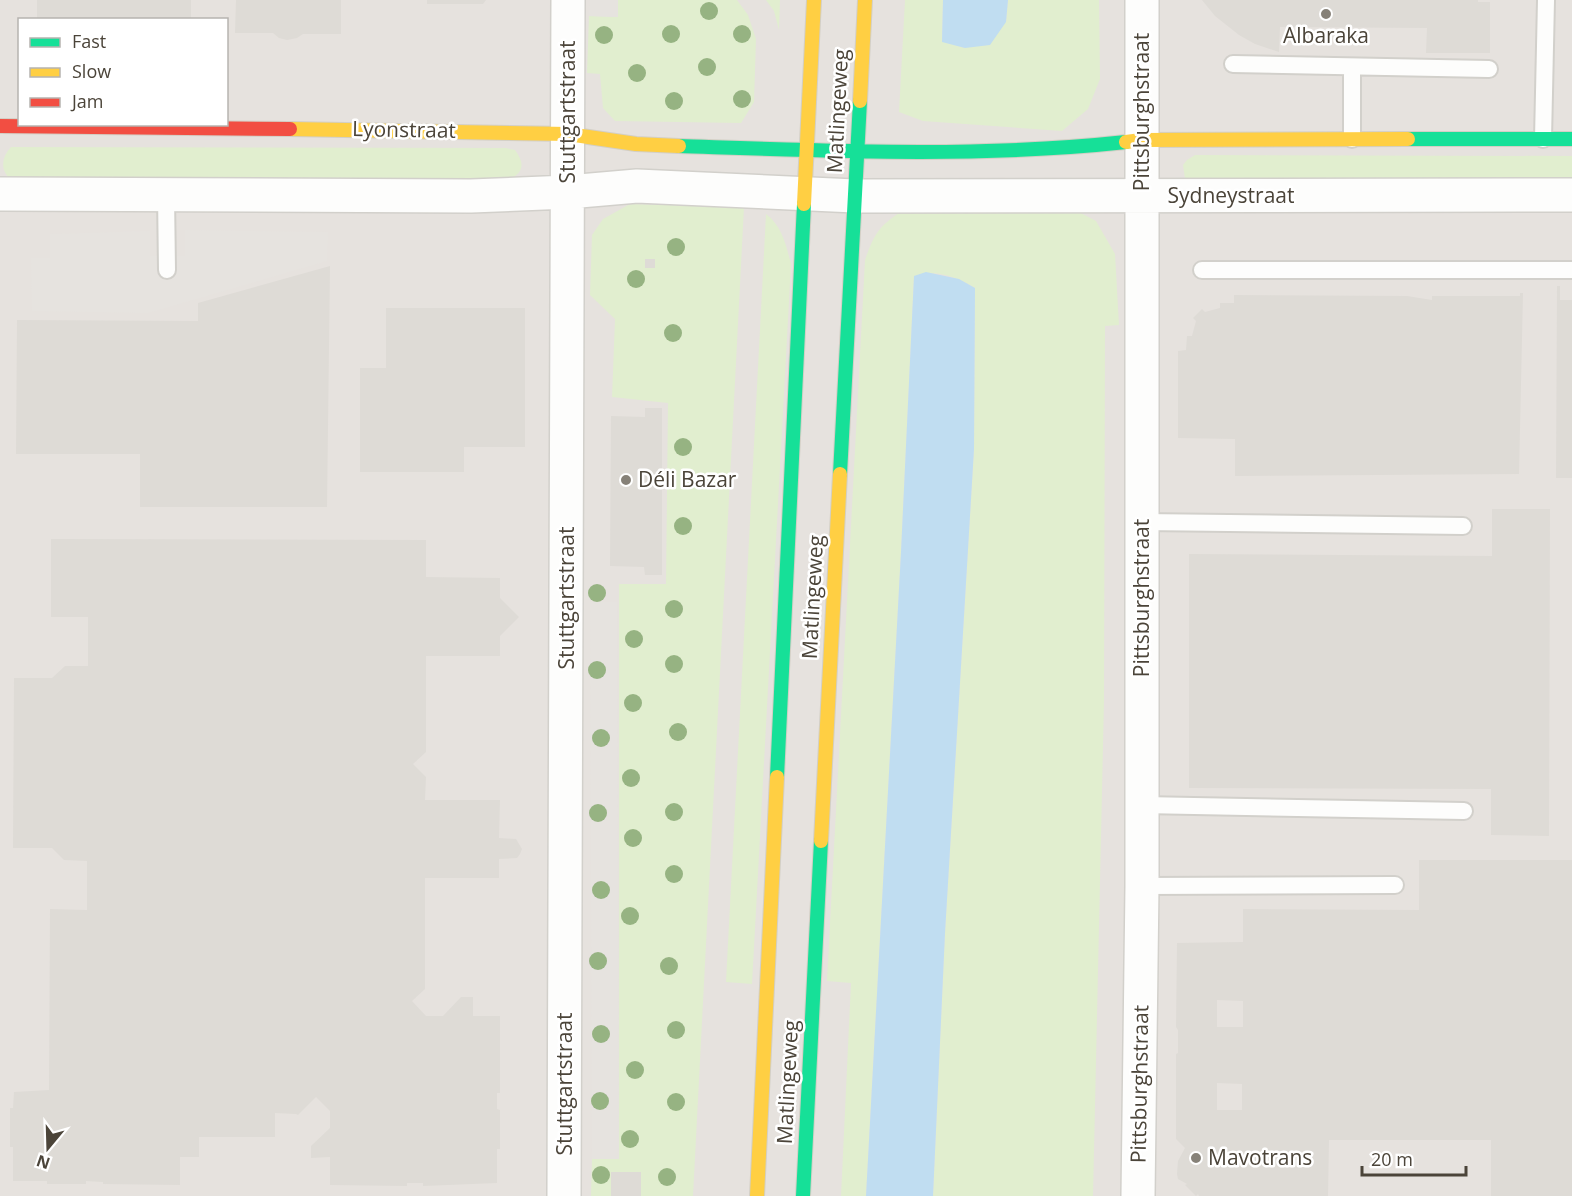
<svg xmlns="http://www.w3.org/2000/svg" width="1572" height="1196" viewBox="0 0 1572 1196" font-family="'Open Sans',sans-serif">
  <style>
    .industrial { fill: #e6e2de; fill-rule: evenodd }
    .green { fill: #e1eecf }
    .parking { fill: #e6e3df }
    .water { fill: #c0ddf1 }
    .building { fill: #dedbd6; fill-rule: evenodd }
    .lines { fill: none; stroke-linecap: round; stroke-linejoin: round }
    .lane-casing { stroke: #d2d0cb; stroke-width: 20 }
    .street-casing { stroke: #d2d0cb; stroke-width: 36 }
    .fast-casing { stroke: #d3cfc5; stroke-width: 16 }
    .slow-casing { stroke: #d3cfc5; stroke-width: 16 }
    .jam-casing { stroke: #d3cfc5; stroke-width: 16 }
    .lane { stroke: #fdfdfc; stroke-width: 16 }
    .street { stroke: #fdfdfc; stroke-width: 33 }
    .fast { stroke: #16e098; stroke-width: 14 }
    .slow { stroke: #ffcf43; stroke-width: 14 }
    .jam { stroke: #f24e42; stroke-width: 14 }
    .tree { fill: #96b382 }
    .poi-dot { fill: #868178; stroke: #fff; stroke-width: 2 }
    .labels { text-anchor: middle; stroke-width: 5; stroke-linejoin: round; paint-order: stroke }
    .poi-label { font-size: 21px; fill: #4b4439; stroke: #fff; text-anchor: start }
    .street-label { font-size: 21px; fill: #4b4439; stroke: #fff }
  </style>
  <rect width="100%" height="100%" fill="#f4f2ee"/>
  <path class="industrial" d="M 0,0 L 1572,0 L 1572,1196 L 0,1196 ZM 20,20 L 226,20 L 226,124 L 20,124 Z"/>
  <path class="green" d="M 618,0 L 737,0 L 748,15 L 756,39 L 754,102 L 741,123 L 615,121 L 603,108 L 600,74 L 587,73 L 589,16 L 617,17 Z
    M 766,0 L 780,0 L 779,30 L 774,11 Z
    M 905,0 L 943,0 L 942,41 L 965,48 L 1006,22 L 1008,0 L 1099,0 L 1100,79 L 1088,109 L 1062,131 L 923,121 L 899,112 Z
    M 11,147 L 506,148 L 515,150 C 527,166 522,175 504,182 L 14,182 C 0,172 0,159 11,147 Z
    M 1195,155 L 1572,156 L 1572,184 L 1192,183 L 1185,179 L 1183,165 L 1187,160 Z
    M 630,204 L 744,207 L 693,1196 L 591,1196 L 592,1159 L 619,1158 L 619,584 L 666,584 L 668,403 L 612,397 L 615,319 L 590,295 L 592,235 L 603,219 Z
    M 910,206 L 1075,210 L 1096,221 L 1115,254 L 1119,325 L 1105,326 L 1104,701 L 1093,1196 L 933,1196 L 945,933 L 974,449 L 975,288 C 956,277 934,268 914,277 L 901,552 L 866,1196 L 841,1196 L 851,983 L 827,981 L 865,260 C 876,228 882,224 910,206 Z
    M 766,214 C 782,226 786,245 791,264 L 752,984 L 726,982 Z"/>
  <path class="parking" d="M 590,0 L 618,0 L 618,17 L 589,16 Z
    M 185,230 L 328,232 L 327,261 L 148,313 L 32,311 L 31,258 L 50,258 L 50,234 L 150,231 L 150,256 L 185,256 Z
    M 590,602 L 617,602 L 619,1159 L 592,1159 Z"/>
  <path class="water" d="M 943,0 L 1008,0 L 1006,22 L 990,45 L 965,48 L 942,42 Z
    M 926,272 L 959,279 L 975,288 L 974,449 L 945,933 L 933,1196 L 866,1196 L 901,552 L 914,276 Z"/>
  <path class="building" d="M 37,0 L 191,0 L 191,20 L 37,20 Z
    M 236,0 L 341,0 L 341,34 L 303,34 L 297,38 L 287,40 L 279,38 L 273,33 L 235,33 Z
    M 427,0 L 486,0 L 483,4 L 427,4 Z
    M 1202,0 L 1478,0 L 1478,2 L 1490,2 L 1490,53 L 1426,53 L 1427,28 L 1280,27 L 1279,52 L 1255,44 L 1239,35 L 1215,16 Z
    M 645,259 L 655,259 L 655,268 L 645,268 Z
    M 330,266 L 327,507 L 140,507 L 140,454 L 16,454 L 17,320 L 198,321 L 198,303 Z
    M 1557,286 L 1560,286 L 1560,300 L 1572,300 L 1572,478 L 1556,478 Z
    M 1520,293 L 1523,293 L 1519,474 L 1235,476 L 1235,439 L 1178,438 L 1178,351 L 1186,350 L 1187,336 L 1192,336 L 1196,321 L 1193,318 L 1202,309 L 1205,312 L 1220,308 L 1220,303 L 1234,303 L 1234,295 L 1407,296 L 1432,300 L 1432,296 L 1520,296 Z
    M 386,308 L 525,308 L 525,447 L 464,447 L 464,472 L 360,472 L 360,368 L 386,368 Z
    M 645,408 L 662,408 L 662,575 L 645,575 L 644,567 L 610,566 L 611,416 L 645,417 Z
    M 1492,509 L 1550,509 L 1549,836 L 1491,835 L 1491,789 L 1189,788 L 1189,554 L 1492,556 Z
    M 51,539 L 426,540 L 426,577 L 500,578 L 500,598 L 519,617 L 500,636 L 500,656 L 426,656 L 426,752 L 413,764 L 426,777 L 425,800 L 500,800 L 499,838 L 516,839 L 522,849 L 520,854 L 517,858 L 499,859 L 499,878 L 425,878 L 425,989 L 412,1001 L 426,1016 L 443,1016 L 461,997 L 473,997 L 473,1016 L 500,1016 L 500,1093 L 497,1093 L 497,1109 L 500,1110 L 500,1149 L 497,1149 L 497,1183 L 423,1186 L 423,1183 L 407,1183 L 407,1186 L 330,1185 L 330,1157 L 311,1158 L 311,1146 L 330,1128 L 330,1111 L 316,1097 L 298,1115 L 296,1114 L 275,1113 L 275,1137 L 199,1137 L 199,1157 L 180,1157 L 180,1185 L 103,1184 L 103,1182 L 86,1181 L 86,1184 L 47,1184 L 47,1181 L 13,1181 L 13,1147 L 10,1147 L 10,1108 L 13,1108 L 14,1092 L 49,1090 L 50,909 L 87,910 L 87,861 L 64,860 L 52,848 L 13,848 L 14,678 L 52,678 L 65,666 L 88,666 L 88,617 L 51,617 Z
    M 1419,860 L 1572,860 L 1572,1196 L 1491,1196 L 1491,1140 L 1329,1140 L 1328,1196 L 1199,1196 L 1198,1194 L 1196,1196 L 1185,1185 L 1187,1184 L 1178,1179 L 1177,1174 L 1178,1161 L 1185,1148 L 1176,1139 L 1176,1054 L 1178,1053 L 1178,1030 L 1176,1027 L 1177,943 L 1243,942 L 1243,909 L 1419,910 ZM 1217,1000 L 1243,1001 L 1243,1027 L 1217,1027 ZM 1217,1083 L 1242,1084 L 1242,1110 L 1217,1110 Z
    M 611,1172 L 641,1172 L 641,1196 L 611,1196 Z"/>
  <g class="lines">
    <defs>
      <path id="lane" d="M 1233,64 L 1489,69
        M 1352,67 L 1352,139
        M 1543,139 L 1546,0
        M 166,195 L 167,270
        M 1202,270 L 1572,270
        M 1142,522 L 1463,526
        M 1142,805 L 1464,811
        M 1142,886 L 1395,885"/>
      <path id="street" d="M 0,194 L 471,196 L 568,192 L 637,186 L 855,196 L 1572,195
        M 564,1196 L 568,0
        M 1138,1196 L 1142,886 L 1142,0"/>
      <path id="fast" d="M 1408,139 L 1572,139
        M 679,146 C 828,151 978,158 1126,142
        M 840,474 L 860,101
        M 777,777 L 804,204
        M 803,1196 L 821,841"/>
      <path id="slow" d="M 860,101 L 865,0
        M 290,129 L 568,134 L 636,144 L 679,146
        M 1126,142 L 1141,140 L 1408,139
        M 804,204 L 814,0
        M 821,841 L 840,474
        M 757,1196 L 777,777"/>
      <path id="jam" d="M 0,126 L 290,129"/>
    </defs>
    <use href="#lane" class="lane-casing"/>
    <use href="#street" class="street-casing"/>
    <use href="#fast" class="fast-casing"/>
    <use href="#slow" class="slow-casing"/>
    <use href="#jam" class="jam-casing"/>
    <use href="#lane" class="lane"/>
    <use href="#street" class="street"/>
    <use href="#fast" class="fast"/>
    <use href="#slow" class="slow"/>
    <use href="#jam" class="jam"/>
  </g>
  <g class="tree">
    <circle cx="709" cy="11" r="9"/>
    <circle cx="671" cy="34" r="9"/>
    <circle cx="742" cy="34" r="9"/>
    <circle cx="604" cy="35" r="9"/>
    <circle cx="707" cy="67" r="9"/>
    <circle cx="637" cy="73" r="9"/>
    <circle cx="742" cy="99" r="9"/>
    <circle cx="674" cy="101" r="9"/>
    <circle cx="676" cy="247" r="9"/>
    <circle cx="636" cy="279" r="9"/>
    <circle cx="673" cy="333" r="9"/>
    <circle cx="683" cy="447" r="9"/>
    <circle cx="683" cy="526" r="9"/>
    <circle cx="597" cy="593" r="9"/>
    <circle cx="674" cy="609" r="9"/>
    <circle cx="634" cy="639" r="9"/>
    <circle cx="674" cy="664" r="9"/>
    <circle cx="597" cy="670" r="9"/>
    <circle cx="633" cy="703" r="9"/>
    <circle cx="678" cy="732" r="9"/>
    <circle cx="601" cy="738" r="9"/>
    <circle cx="631" cy="778" r="9"/>
    <circle cx="674" cy="812" r="9"/>
    <circle cx="598" cy="813" r="9"/>
    <circle cx="633" cy="838" r="9"/>
    <circle cx="674" cy="874" r="9"/>
    <circle cx="601" cy="890" r="9"/>
    <circle cx="630" cy="916" r="9"/>
    <circle cx="598" cy="961" r="9"/>
    <circle cx="669" cy="966" r="9"/>
    <circle cx="676" cy="1030" r="9"/>
    <circle cx="601" cy="1034" r="9"/>
    <circle cx="635" cy="1070" r="9"/>
    <circle cx="600" cy="1101" r="9"/>
    <circle cx="676" cy="1102" r="9"/>
    <circle cx="630" cy="1139" r="9"/>
    <circle cx="601" cy="1175" r="9"/>
    <circle cx="667" cy="1177" r="9"/>
  </g>
  <g class="poi-dot">
    <circle cx="1326" cy="14" r="6"/>
    <circle cx="626" cy="480" r="6"/>
    <circle cx="1196" cy="1158" r="6"/>
  </g>
  <g class="labels">
    <g class="poi-label">
      <text x="1326" y="43" text-anchor="middle">Albaraka</text>
      <text x="638" y="487">Déli Bazar</text>
      <text x="1208" y="1165">Mavotrans</text>
    </g>
    <g class="street-label">
      <text transform="translate(838 111) rotate(-87)" y="7">Matlingeweg</text>
      <text transform="translate(568 112) rotate(-90)" y="7">Stuttgartstraat</text>
      <text transform="translate(1142 112) rotate(-90)" y="7">Pittsburghstraat</text>
      <text transform="translate(404 130) rotate(1)" y="7">Lyonstraat</text>
      <text x="1231" y="203">Sydneystraat</text>
      <text transform="translate(813 597) rotate(-87)" y="7">Matlingeweg</text>
      <text transform="translate(567 598) rotate(-90)" y="7">Stuttgartstraat</text>
      <text transform="translate(1142 598) rotate(-90)" y="7">Pittsburghstraat</text>
      <text transform="translate(788 1082) rotate(-87)" y="7">Matlingeweg</text>
      <text transform="translate(565 1084) rotate(-90)" y="7">Stuttgartstraat</text>
      <text transform="translate(1140 1084) rotate(-89)" y="7">Pittsburghstraat</text>
    </g>
  </g>
  <rect x="18" y="18" width="210" height="108" fill="#ffffff" stroke="#b7b4b0" stroke-width="1.5"/>
  <rect x="30" y="38" width="30" height="9" fill="#16e098" stroke="#b7b4b0" stroke-width="1.5"/>
  <text x="72" y="48" font-size="18" fill="#4b4439">Fast</text>
  <rect x="30" y="68" width="30" height="9" fill="#ffcf43" stroke="#b7b4b0" stroke-width="1.5"/>
  <text x="72" y="78" font-size="18" fill="#4b4439">Slow</text>
  <rect x="30" y="98" width="30" height="9" fill="#f24e42" stroke="#b7b4b0" stroke-width="1.5"/>
  <text x="72" y="108" font-size="18" fill="#4b4439">Jam</text>
  <g transform="translate(48 1148) rotate(199)" stroke="#ffffff" stroke-width="4.5" paint-order="stroke">
  <path d="M0-4.5L10 22L0 15L-10 22Z" fill="#4b4439"/>
  <text y="-9" font-size="16" font-weight="bold" text-anchor="middle" fill="#4b4439">N</text>
  </g>
  <path d="M1362 1166v9h104v-9" fill="none" stroke="#4b4439" stroke-width="3"/>
  <text x="1371" y="1166" font-size="18" fill="#4b4439" stroke="#ffffff" stroke-width="4.5" paint-order="stroke">20 m</text>
</svg>
